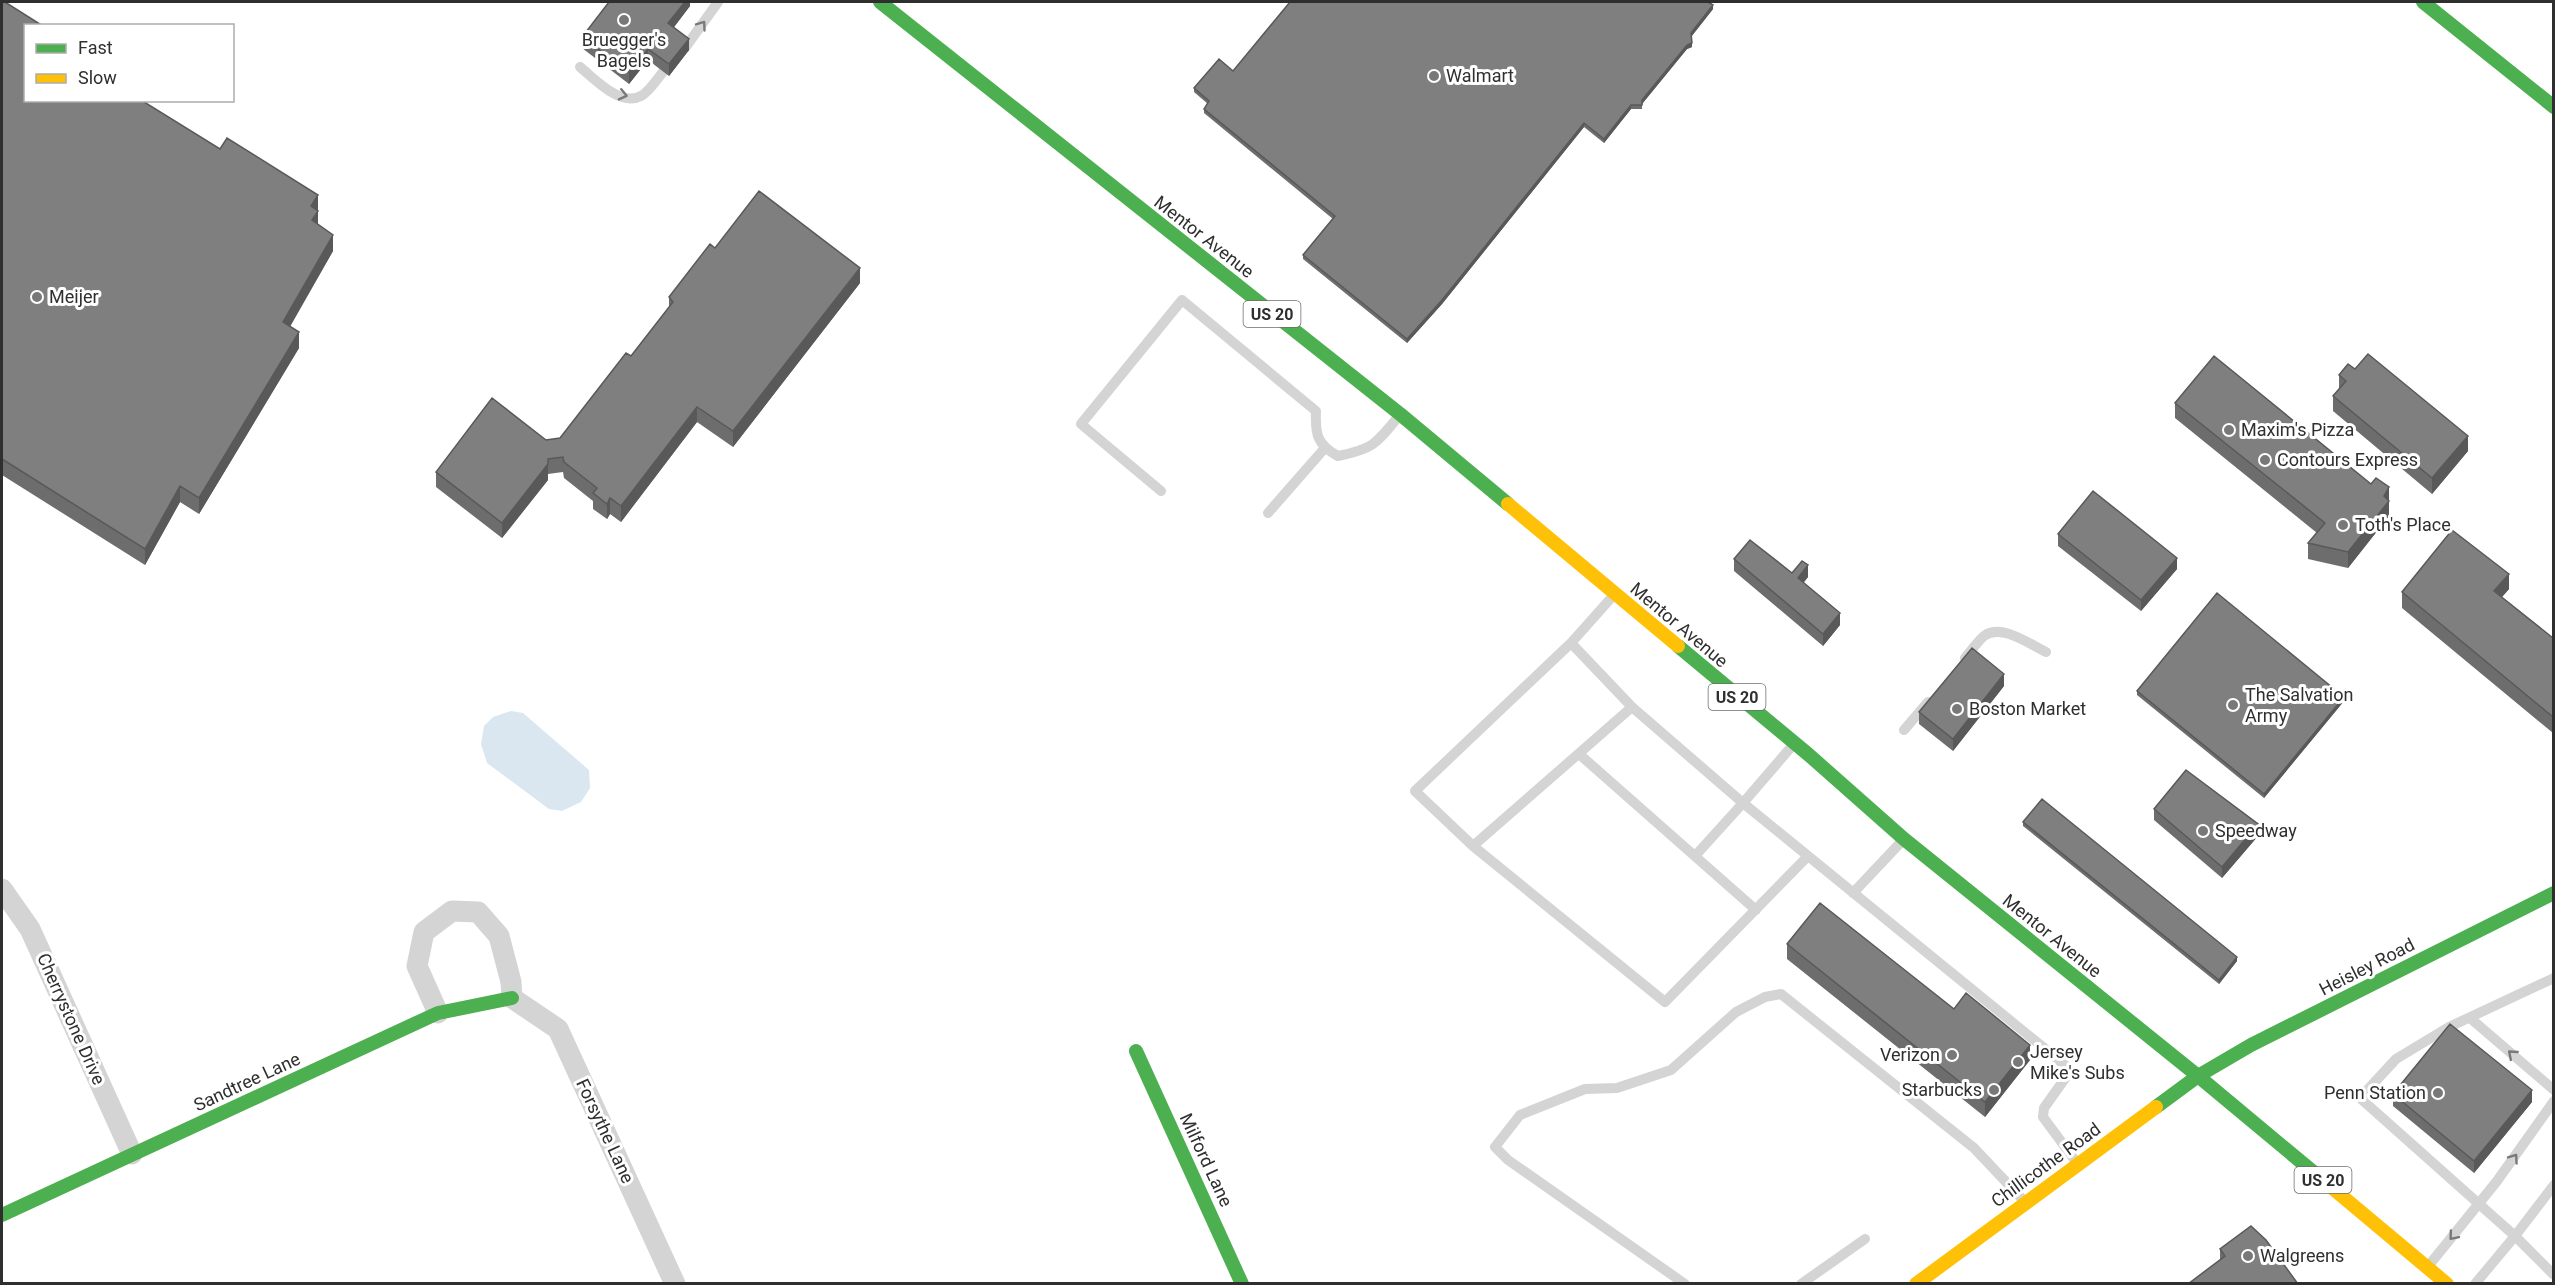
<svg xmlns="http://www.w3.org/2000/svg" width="2555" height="1285" viewBox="0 0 2555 1285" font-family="Roboto,sans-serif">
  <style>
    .water { fill: #dae7f1 }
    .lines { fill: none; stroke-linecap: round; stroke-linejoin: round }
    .lane { stroke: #d4d4d4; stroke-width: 10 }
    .street { stroke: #d4d4d4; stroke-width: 21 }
    .fast { stroke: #4caf50; stroke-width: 14 }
    .slow { stroke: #ffc107; stroke-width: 14 }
    .wall { fill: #6d6d6d }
    .shaded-wall { fill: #595959 }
    .building { fill: #7f7f7f; stroke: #595959; stroke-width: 1.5 }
    .oneway { stroke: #797979 }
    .poi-dot { fill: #787878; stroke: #fff; stroke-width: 2 }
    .labels { text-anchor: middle; stroke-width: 6; stroke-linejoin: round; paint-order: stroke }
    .shield { fill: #fff; stroke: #6d6d6d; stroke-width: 1.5 }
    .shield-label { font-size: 16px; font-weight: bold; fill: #2f2f2f }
    .poi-label { font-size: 18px; fill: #2f2f2f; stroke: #fff; text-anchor: start }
    .street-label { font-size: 18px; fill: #2f2f2f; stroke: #fff }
  </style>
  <rect width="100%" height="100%" fill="#fff"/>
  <path class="water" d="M 511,711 L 523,713 L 589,770 L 590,788 L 581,802 L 562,811 L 549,809 L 487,763 L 481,744 L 484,726 L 493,717 Z"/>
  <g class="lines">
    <path class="lane" d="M 685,48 L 718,2
      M 580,67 C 595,79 620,107 641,96 C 649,92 657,79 663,72
      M 1161,491 L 1081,424 L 1182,300 L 1316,411 C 1315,434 1317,445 1338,456 C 1373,449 1376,444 1398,417
      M 1268,513 L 1324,449
      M 1571,643 L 1632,707
      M 1965,658 C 1971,651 1977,642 1984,636 C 2002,623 2029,644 2046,652
      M 1904,730 L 1928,702
      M 1792,746 L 1743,803 L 2071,1070 L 2044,1108 L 2043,1117 L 2077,1163
      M 1579,754 L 1756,910
      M 1473,846 L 1415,791 L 1571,643 L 1612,597
      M 1695,856 L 1743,803 L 1632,707 L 1473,846 L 1665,1002 L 1808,856
      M 1853,893 L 1902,841
      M 2554,978 L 2449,1027 L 2396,1059 L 2360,1098 L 2515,1236 L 2554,1275
      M 2470,1018 L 2554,1090
      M 2430,1264 L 2497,1181 L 2554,1101
      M 1685,1284 L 1508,1160 L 1495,1147 L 1520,1115 L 1585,1089 L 1617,1088 L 1671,1070 L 1736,1012 L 1765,997 L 1781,994 L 1974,1148 L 2025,1202
      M 1801,1284 L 1865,1239
      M 2475,1284 L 2515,1236 L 2554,1185"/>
    <path class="street" d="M 2,889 L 30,929 L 132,1154
      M 438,1013 L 417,966 L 424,932 L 452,911 L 478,912 L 499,936 L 511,982 L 512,998 L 558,1029 L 675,1284"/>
    <path class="fast" d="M 880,2 L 1400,414 L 1508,504
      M 2423,2 L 2554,107
      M 1678,646 L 1809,755 L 1904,839 L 2198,1076 L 2318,1176
      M 1136,1051 L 1242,1284
      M 2156,1107 L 2198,1076 L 2251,1045 L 2554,893
      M 2,1215 L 438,1013 L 512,998"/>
    <path class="slow" d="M 1508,504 L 1678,646
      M 2318,1176 L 2447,1284
      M 1916,1284 L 2156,1107"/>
  </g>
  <path class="wall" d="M 2,2 L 26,100 L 220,149 L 318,195 L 318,225 L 333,251 L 290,327 L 299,348 L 199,514 L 180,502 L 145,565 L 2,475 Z
    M 690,2 L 690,6 L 674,27 L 689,50 L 669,76 L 648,60 L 629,84 L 582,48 L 582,37 Z
    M 1713,9 L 1691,37 L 1692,47 L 1687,49 L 1642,104 L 1642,109 L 1631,109 L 1604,143 L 1584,127 L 1442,304 L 1407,343 L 1303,259 L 1303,255 L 1333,219 L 1204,113 L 1204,109 L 1208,104 L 1194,92 L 1194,88 Z
    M 715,248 L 860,283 L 733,447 L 697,422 L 621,522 L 610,514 L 607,519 L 593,509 L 593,501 L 564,478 L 563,472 L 548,474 L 548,480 L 502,538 L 436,487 L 436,472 L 546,440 L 560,438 L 631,356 L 669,307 L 669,297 Z
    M 2355,369 L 2468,451 L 2432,494 L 2333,411 L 2333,396 L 2339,389 L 2339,375 Z
    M 2175,403 L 2371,484 L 2389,487 L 2389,516 L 2348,568 L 2308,559 L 2308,543 L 2317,533 L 2175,418 Z
    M 2058,534 L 2177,569 L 2141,611 L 2058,546 Z
    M 1734,559 L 1808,577 L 1803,583 L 1840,625 L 1823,646 L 1734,571 Z
    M 2509,589 L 2502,597 L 2553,638 L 2553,733 L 2402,608 L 2402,592 Z
    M 2004,686 L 1953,751 L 1919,724 L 1919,712 Z
    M 2137,691 L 2344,701 L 2264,798 L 2137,695 Z
    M 2154,809 L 2258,836 L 2222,878 L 2154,820 Z
    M 2023,822 L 2237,961 L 2219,984 L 2023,826 Z
    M 1787,944 L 1954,1009 L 2030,1060 L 1985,1117 L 1787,959 Z
    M 2393,1094 L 2532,1102 L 2474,1173 L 2393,1106 Z
    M 2220,1249 L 2298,1284 L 2220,1260 Z"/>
  <path class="shaded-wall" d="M 685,2 L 690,2 L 690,6 L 668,35 L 668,23 Z
    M 1713,5 L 1713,9 L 1691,37 L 1691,33 Z
    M 689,39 L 689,50 L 669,76 L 669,64 Z
    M 1692,43 L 1692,47 L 1687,49 L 1642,104 L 1642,100 L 1687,45 Z
    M 648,49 L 648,60 L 629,84 L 629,72 Z
    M 1631,105 L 1631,109 L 1604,143 L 1604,139 Z
    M 1584,123 L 1584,127 L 1442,304 L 1407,343 L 1407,339 Z
    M 318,195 L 318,211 L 317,213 L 318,211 L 318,227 L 312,236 L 311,206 Z
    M 333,235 L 333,251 L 283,338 L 283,322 Z
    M 860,268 L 860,283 L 733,447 L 733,431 Z
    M 299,332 L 299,348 L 199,514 L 199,498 Z
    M 697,407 L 697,422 L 621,522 L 621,506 Z
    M 2468,436 L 2468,451 L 2432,494 L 2432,478 Z
    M 548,464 L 548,480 L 502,538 L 502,523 Z
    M 180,486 L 180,502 L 145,565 L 145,549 Z
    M 2389,487 L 2389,516 L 2348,568 L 2348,552 Z
    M 610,498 L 610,514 L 607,519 L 607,504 Z
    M 2177,558 L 2177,569 L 2141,611 L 2141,600 Z
    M 1808,565 L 1808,577 L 1798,590 L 1798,578 Z
    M 2509,574 L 2509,589 L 2494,606 L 2494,591 Z
    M 1840,613 L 1840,625 L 1823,646 L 1823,634 Z
    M 2004,674 L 2004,686 L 1953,751 L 1953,739 Z
    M 2344,697 L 2344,701 L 2264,798 L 2264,794 Z
    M 2258,824 L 2258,836 L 2222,878 L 2222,867 Z
    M 2237,957 L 2237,961 L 2219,984 L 2219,980 Z
    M 2030,1045 L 2030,1060 L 1985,1117 L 1985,1102 Z
    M 2532,1090 L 2532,1102 L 2474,1173 L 2474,1161 Z"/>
  <path class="building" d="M 2,2 L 5,2 L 43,26 L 26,26 L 26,100 L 141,100 L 220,149 L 227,138 L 318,195 L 311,206 L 318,211 L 312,220 L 333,235 L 283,322 L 299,332 L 199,498 L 180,486 L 145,549 L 2,459 Z
    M 609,2 L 685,2 L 668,23 L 689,39 L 669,64 L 648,49 L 629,72 L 582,37 Z
    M 1290,2 L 1708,2 L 1713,5 L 1691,33 L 1692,43 L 1687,45 L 1642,100 L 1642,105 L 1631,105 L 1604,139 L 1584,123 L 1442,300 L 1407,339 L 1303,255 L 1335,216 L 1204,109 L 1209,101 L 1194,88 L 1219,59 L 1233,71 Z
    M 759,191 L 860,268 L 733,431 L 697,407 L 621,506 L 610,498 L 607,504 L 593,493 L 597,488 L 564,462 L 563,457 L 548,459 L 548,464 L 502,523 L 436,472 L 492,398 L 546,440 L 560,438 L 626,353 L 631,356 L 673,302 L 669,297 L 710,244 L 715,248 Z
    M 2368,354 L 2468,436 L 2432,478 L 2333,396 L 2346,381 L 2339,375 L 2348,364 L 2355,369 Z
    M 2214,356 L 2371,484 L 2376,478 L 2389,487 L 2384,496 L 2389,501 L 2348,552 L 2308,543 L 2325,523 L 2175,403 Z
    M 2093,491 L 2177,558 L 2141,600 L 2058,534 Z
    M 2452,530 L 2509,574 L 2494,591 L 2553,638 L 2553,717 L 2402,592 Z
    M 1750,540 L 1792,573 L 1802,561 L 1808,565 L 1798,578 L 1840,613 L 1823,634 L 1734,559 Z
    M 2217,593 L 2344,697 L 2264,794 L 2137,691 Z
    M 1972,648 L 2004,674 L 1953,739 L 1919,712 Z
    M 2186,770 L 2258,824 L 2222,867 L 2154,809 Z
    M 2042,799 L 2237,957 L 2219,980 L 2023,822 Z
    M 1820,903 L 1954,1009 L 1966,993 L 2030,1045 L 1985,1102 L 1787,944 Z
    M 2450,1024 L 2532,1090 L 2474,1161 L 2393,1094 Z
    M 2251,1226 L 2266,1240 L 2298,1284 L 2188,1284 L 2225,1256 L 2220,1249 Z"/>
  <defs><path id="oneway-chevron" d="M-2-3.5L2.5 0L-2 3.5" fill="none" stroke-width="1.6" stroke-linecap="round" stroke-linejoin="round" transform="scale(1.5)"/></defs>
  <g class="oneway">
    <use href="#oneway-chevron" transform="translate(702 25) rotate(-54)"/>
    <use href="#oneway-chevron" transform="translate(623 95) rotate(13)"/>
    <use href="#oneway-chevron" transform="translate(2512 1054) rotate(-139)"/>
    <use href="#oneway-chevron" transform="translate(2514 1158) rotate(-55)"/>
    <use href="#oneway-chevron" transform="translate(2453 1236) rotate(130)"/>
  </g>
  <g class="poi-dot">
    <circle cx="624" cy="20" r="6"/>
    <circle cx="1434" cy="76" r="6"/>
    <circle cx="37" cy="297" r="6"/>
    <circle cx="2229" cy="430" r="6"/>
    <circle cx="2265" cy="460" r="6"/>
    <circle cx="2343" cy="525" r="6"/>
    <circle cx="2233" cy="705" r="6"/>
    <circle cx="1957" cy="709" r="6"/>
    <circle cx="2203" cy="831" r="6"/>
    <circle cx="1952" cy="1055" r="6"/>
    <circle cx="2018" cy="1062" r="6"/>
    <circle cx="1994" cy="1090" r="6"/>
    <circle cx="2438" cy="1093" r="6"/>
    <circle cx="2248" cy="1256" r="6"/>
  </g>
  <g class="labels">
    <g class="shield">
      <rect x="1243.5" y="301" width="57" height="26" rx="4.5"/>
      <rect x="1708.5" y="684" width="57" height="26" rx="4.5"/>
      <rect x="2294.5" y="1167" width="57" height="26" rx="4.5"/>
    </g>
    <g class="shield-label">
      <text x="1272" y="320">US 20</text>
      <text x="1737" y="703">US 20</text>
      <text x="2323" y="1186">US 20</text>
    </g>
    <g class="poi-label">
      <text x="624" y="46" text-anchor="middle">Bruegger's<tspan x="624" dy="21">Bagels</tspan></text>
      <text x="1446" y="82">Walmart</text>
      <text x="49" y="303">Meijer</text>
      <text x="2241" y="436">Maxim's Pizza</text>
      <text x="2277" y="466">Contours Express</text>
      <text x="2355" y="531">Toth's Place</text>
      <text x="2245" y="701">The Salvation<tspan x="2245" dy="21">Army</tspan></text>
      <text x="1969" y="715">Boston Market</text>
      <text x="2215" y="837">Speedway</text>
      <text x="2030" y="1058">Jersey<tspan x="2030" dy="21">Mike's Subs</tspan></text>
      <text x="1940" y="1061" text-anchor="end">Verizon</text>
      <text x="1982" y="1096" text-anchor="end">Starbucks</text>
      <text x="2426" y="1099" text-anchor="end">Penn Station</text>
      <text x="2260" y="1262">Walgreens</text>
    </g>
    <g class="street-label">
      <text transform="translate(1204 237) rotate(38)" y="6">Mentor Avenue</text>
      <text transform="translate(1679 625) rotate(40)" y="6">Mentor Avenue</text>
      <text transform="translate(2052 936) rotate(39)" y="6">Mentor Avenue</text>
      <text transform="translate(2367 967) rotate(-27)" y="6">Heisley Road</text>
      <text transform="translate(71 1019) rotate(66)" y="6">Cherrystone Drive</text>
      <text transform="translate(247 1082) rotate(-25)" y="6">Sandtree Lane</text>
      <text transform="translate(605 1131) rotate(65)" y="6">Forsythe Lane</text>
      <text transform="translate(1206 1160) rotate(65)" y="6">Milford Lane</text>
      <text transform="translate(2046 1165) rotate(-36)" y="6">Chillicothe Road</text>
    </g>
  </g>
  <rect width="2555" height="1285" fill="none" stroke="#2f2f2f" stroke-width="6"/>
  <rect x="24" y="24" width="210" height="78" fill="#ffffff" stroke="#acacac" stroke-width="1.5"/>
  <rect x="36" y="44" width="30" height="9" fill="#4caf50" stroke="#acacac" stroke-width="1.5"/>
  <text x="78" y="54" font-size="18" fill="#2f2f2f">Fast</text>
  <rect x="36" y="74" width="30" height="9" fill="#ffc107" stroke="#acacac" stroke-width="1.5"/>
  <text x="78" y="84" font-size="18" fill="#2f2f2f">Slow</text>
</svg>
